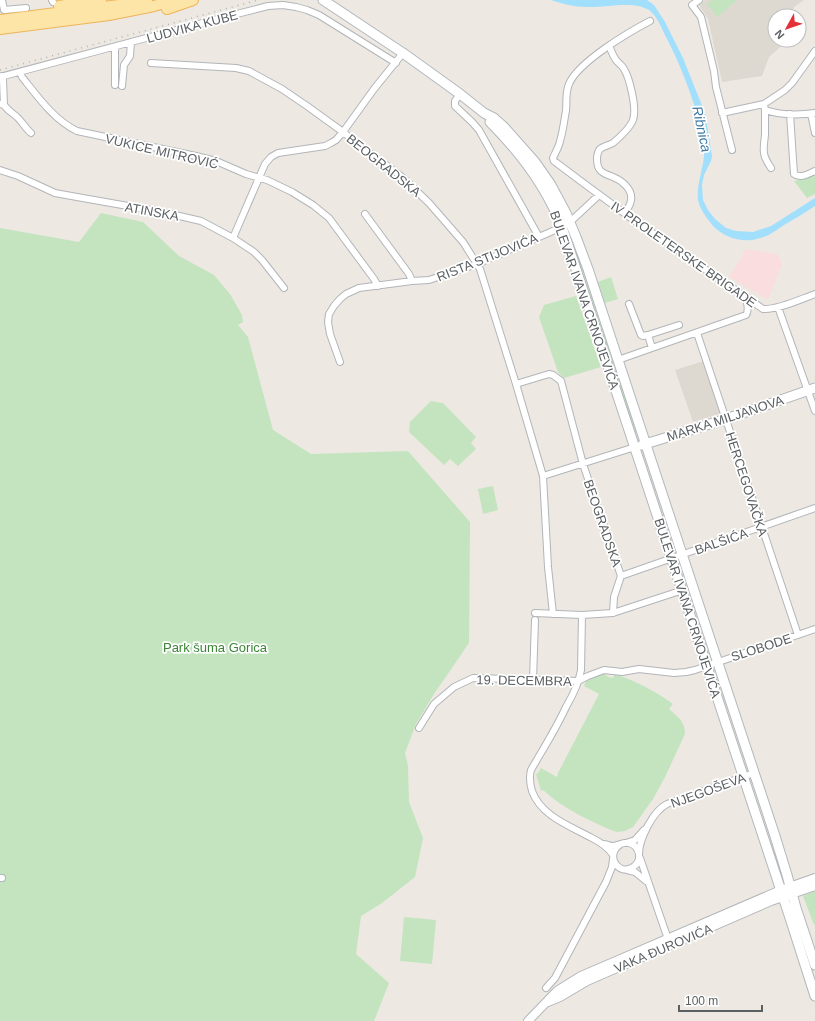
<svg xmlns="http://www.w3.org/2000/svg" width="815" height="1021" viewBox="0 0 815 1021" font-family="Helvetica,sans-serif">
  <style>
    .education { fill: #ddd8d0 }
    .medical { fill: #faddde }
    .green { fill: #c3e4be }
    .water { fill: #a2dffc }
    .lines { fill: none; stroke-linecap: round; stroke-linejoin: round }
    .minor-casing { stroke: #b2b5b9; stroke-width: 8 }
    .tertiary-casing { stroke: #b2b5b9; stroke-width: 10 }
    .secondary-casing { stroke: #b3b8bc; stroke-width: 11 }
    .primary-casing { stroke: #edb45a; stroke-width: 12 }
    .minor { stroke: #fff; stroke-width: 6 }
    .tertiary { stroke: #fff; stroke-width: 8 }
    .secondary { stroke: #fff; stroke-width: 9 }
    .primary { stroke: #fde5a7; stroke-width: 10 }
    .rail { stroke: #b1b2b2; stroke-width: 1.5; stroke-dasharray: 1 5; stroke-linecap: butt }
    .labels { text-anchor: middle; stroke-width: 3.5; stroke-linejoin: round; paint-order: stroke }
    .street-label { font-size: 13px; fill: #5a5f62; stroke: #fff }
    .park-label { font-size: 13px; fill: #3c8437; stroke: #fff }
    .water-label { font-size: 14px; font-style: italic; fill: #3d7ba5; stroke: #fff }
  </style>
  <rect width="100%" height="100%" fill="#ede9e2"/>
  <path class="education" d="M 705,0 L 804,0 L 794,7 L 791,16 L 775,16 L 775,40 L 788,40 L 769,57 L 762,76 L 722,82 L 708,19 L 699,5 Z
    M 704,361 L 722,413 L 693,422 L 675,370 Z"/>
  <path class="medical" d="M 746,249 L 778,254 L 782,265 L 768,300 L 729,277 Z"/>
  <path class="green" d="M 712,0 L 737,0 L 717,17 L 707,4 Z
    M 815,176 L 815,194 L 807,198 L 794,181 Z
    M 101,213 L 143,222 L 179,256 L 214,275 L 230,294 L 242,315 L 243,322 L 238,325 L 248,337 L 273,430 L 311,454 L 408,451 L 470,522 L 469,643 L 434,694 L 416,724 L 405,753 L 408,766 L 409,802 L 423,838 L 415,877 L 382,903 L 361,916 L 356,954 L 389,983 L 374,1021 L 0,1021 L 0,228 L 79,242 Z
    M 572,237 L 639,431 L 635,433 L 568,238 Z
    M 611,277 L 618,299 L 605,303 L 598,282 Z
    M 576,296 L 601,367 L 564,378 L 558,372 L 539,317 L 544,305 Z
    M 431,401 L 443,403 L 476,437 L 471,443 L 476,449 L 458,466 L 450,459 L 444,465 L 409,432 L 410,422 Z
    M 493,486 L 498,510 L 483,514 L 478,489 Z
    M 604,673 L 608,677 L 613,678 L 615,674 C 636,681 655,691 673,704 L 669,709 L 680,719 L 684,726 L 685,734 L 665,777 L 653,799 L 633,827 L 625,831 L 617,832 L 611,830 C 586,819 564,809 543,790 L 541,791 L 536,774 L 538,773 L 541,768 L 557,777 L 558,773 L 599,694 L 584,686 L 587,678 Z
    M 815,891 L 815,924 L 814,925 L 803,896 Z
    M 404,917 L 436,920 L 432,964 L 400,961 Z"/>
  <path class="water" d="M 551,0 L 647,0 L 654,5 L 665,22 L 683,58 L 705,113 L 708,131 L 712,156 L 711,161 L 704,175 L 702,185 L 703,200 L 708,210 L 715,219 L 726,228 L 736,231 L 753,232 L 771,226 L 815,198 L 815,206 C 805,213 794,219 784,225 C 777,230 769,236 760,238 C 744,244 725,238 713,226 C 707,218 700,210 698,200 C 696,181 706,164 704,146 C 703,135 700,124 697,114 C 689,87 678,60 665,35 C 661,27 657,16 649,10 C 633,0 605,8 587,7 C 574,7 563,4 551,0 Z"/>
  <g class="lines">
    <defs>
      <path id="minor" d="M 2,0 L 4,10 L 26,8
        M 52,0 L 53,2
        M 699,0 L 692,5 L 701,17 L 714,71 L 716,87 L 732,150
        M 650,21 C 629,32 578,62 569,84 C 565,93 567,102 566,111 C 564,121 563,132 560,141 C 559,147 555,153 553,158 L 554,161 L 586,185 L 635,221 L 763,309 C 778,310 801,299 815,294
        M 609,46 C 611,50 613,56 616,60 C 618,63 622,65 624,69 C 630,79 637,109 633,120 C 630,128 620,137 613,143 C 604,148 598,145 597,158 C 597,162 597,167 600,170 C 603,174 609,175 613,177 C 621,180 633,189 631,200 C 631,204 627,209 625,214
        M 815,51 L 792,83 L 785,90 L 764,104 L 765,110 C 780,115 800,115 815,113
        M 151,63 L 236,68 L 249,71 L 282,89 L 307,106 L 343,132 L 363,148 L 402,177 L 429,203 L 463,242 L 480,269 L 516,384 L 543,476 L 548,567 L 553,614
        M 20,72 L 22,77 C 38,97 54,120 77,131 L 196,156 L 216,161 L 246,174 L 267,180 L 292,192 L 313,205 L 329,218 L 374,279 L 378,286
        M 0,77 L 225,17 L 268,6 L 283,5 L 296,7 L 307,10 L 319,15 L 396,63
        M 115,85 L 115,47
        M 122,86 L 124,65 L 130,56 L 131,42
        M 460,94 L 455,101 L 455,106 L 472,122 L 479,130 L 539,237
        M 0,104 L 4,105 L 3,80 L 2,76
        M 4,105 C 8,111 13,113 18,118 C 23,123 26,129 31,133
        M 765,110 C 765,118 765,127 765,135 C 763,151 762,155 771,168
        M 722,113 L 764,104
        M 790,114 L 794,174 C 800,179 808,174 815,171
        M 811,114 L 815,133
        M 0,170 L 18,176 L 55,193 L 77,197 L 162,212 L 201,221 L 233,238 L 254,252 L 262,260 L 284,288
        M 365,214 L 409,274 L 412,281
        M 233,238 L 265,164 L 271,157 L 278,153 L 325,146 L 331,143 L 336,140 L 343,132 L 374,89 L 403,53
        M 629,304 L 641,335 L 643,336 L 648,335
        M 778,307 L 815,411
        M 697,333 L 798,635
        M 652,348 L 648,335 L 679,325
        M 618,360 L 746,315 C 750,310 746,304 747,297
        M 340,362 L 330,334 L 328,322 L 329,314 L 334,306 L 340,299 L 346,294 L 359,288 L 412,281 L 429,280 L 477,264 L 562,227 L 570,222 L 599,195
        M 516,384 L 549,374 L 553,375 L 561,381 L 583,464 L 621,576
        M 543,476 L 635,447
        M 621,576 L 815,508
        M 535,613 L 582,615 L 613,613 L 683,590
        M 613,613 L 614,597 L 621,576
        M 582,615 L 581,670 C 579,683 573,695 566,707 C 556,729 543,749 531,770 C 529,777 530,784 532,791 C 541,816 570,826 592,838 C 600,842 608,847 613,855
        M 533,680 L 535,620
        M 419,728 L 434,704 L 454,687 L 473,678 L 578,681 L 588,676 L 604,670 L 622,672 L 639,669 L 674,673 L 686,672 L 695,670 L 815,629
        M 626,843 L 635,840 L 644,830
        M 605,844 C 608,845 611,846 614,846 C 619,845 623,842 629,843 C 640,846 643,861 633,867 C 618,877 604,854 621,844
        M 639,854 C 639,839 653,811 667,804 L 754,773
        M 640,858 L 669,942
        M 627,870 L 635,872 L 646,881
        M 0,878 L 2,878
        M 546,988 L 555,978 L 606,882 L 612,867 L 613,859"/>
      <path id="tertiary" d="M 548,1002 L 560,997 L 587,981 L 771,901 L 815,886
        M 528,1021 L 557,991 L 581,976 L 781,890 L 815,878"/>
      <path id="secondary" d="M 323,0 L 403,53 L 460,94 L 484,113 L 494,118 L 503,126 L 535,162 L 551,185 L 566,213 L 576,237 L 588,269 L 775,836 L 787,875 L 796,908 L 815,965
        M 490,122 C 521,153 546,186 562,227 C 648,483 733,739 815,996
        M 642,445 L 726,419 L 815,388"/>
      <path id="primary" d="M 59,6 L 101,0
        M 167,9 L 193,0
        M 0,20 L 127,4 L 147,0
        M 0,29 L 109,15 L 154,6 L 174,0"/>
    </defs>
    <use href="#minor" class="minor-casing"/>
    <use href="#tertiary" class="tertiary-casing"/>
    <use href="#secondary" class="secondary-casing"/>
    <use href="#primary" class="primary-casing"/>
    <use href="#minor" class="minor"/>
    <use href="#tertiary" class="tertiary"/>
    <use href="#secondary" class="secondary"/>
    <use href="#primary" class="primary"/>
    <path class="rail" d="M 0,70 L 258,0"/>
  </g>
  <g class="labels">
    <g class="street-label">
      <text transform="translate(192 26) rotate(-15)" y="5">LUDVIKA KUBE</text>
      <text transform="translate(162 151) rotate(13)" y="5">VUKICE MITROVIĆ</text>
      <text transform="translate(384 165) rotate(39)" y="5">BEOGRADSKA</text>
      <text transform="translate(152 211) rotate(10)" y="5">ATINSKA</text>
      <text transform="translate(684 254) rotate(35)" y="5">IV PROLETERSKE BRIGADE</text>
      <text transform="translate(487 257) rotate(-22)" y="5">RISTA STIJOVIĆA</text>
      <text transform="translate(585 300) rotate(71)" y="5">BULEVAR IVANA CRNOJEVIĆA</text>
      <text transform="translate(725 418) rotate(-18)" y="5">MARKA MILJANOVA</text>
      <text transform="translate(747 484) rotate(72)" y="5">HERCEGOVAČKA</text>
      <text transform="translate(603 523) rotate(71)" y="5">BEOGRADSKA</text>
      <text transform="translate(721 541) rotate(-19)" y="5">BALŠIĆA</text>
      <text transform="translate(688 608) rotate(72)" y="5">BULEVAR IVANA CRNOJEVIĆA</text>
      <text transform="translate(761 647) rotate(-18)" y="5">SLOBODE</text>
      <text transform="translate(524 680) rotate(1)" y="5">19. DECEMBRA</text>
      <text transform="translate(708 790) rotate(-20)" y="5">NJEGOŠEVA</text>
      <text transform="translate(663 948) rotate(-23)" y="5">VAKA ĐUROVIĆA</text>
    </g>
    <g class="park-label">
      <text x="215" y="652">Park šuma Gorica</text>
    </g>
    <g class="water-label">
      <text transform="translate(702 129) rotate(78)" y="5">Ribnica</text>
    </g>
  </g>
  <g transform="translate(787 28) rotate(230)"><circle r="19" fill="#ffffff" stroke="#bdbfc0"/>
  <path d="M0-3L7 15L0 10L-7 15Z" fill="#e43036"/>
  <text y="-6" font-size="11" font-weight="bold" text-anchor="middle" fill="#5a5f62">N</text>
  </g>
  <path d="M679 1005v6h83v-6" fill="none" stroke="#5a5f62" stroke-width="2"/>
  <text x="685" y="1005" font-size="12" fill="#5a5f62" stroke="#ffffff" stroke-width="3" paint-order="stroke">100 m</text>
</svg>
